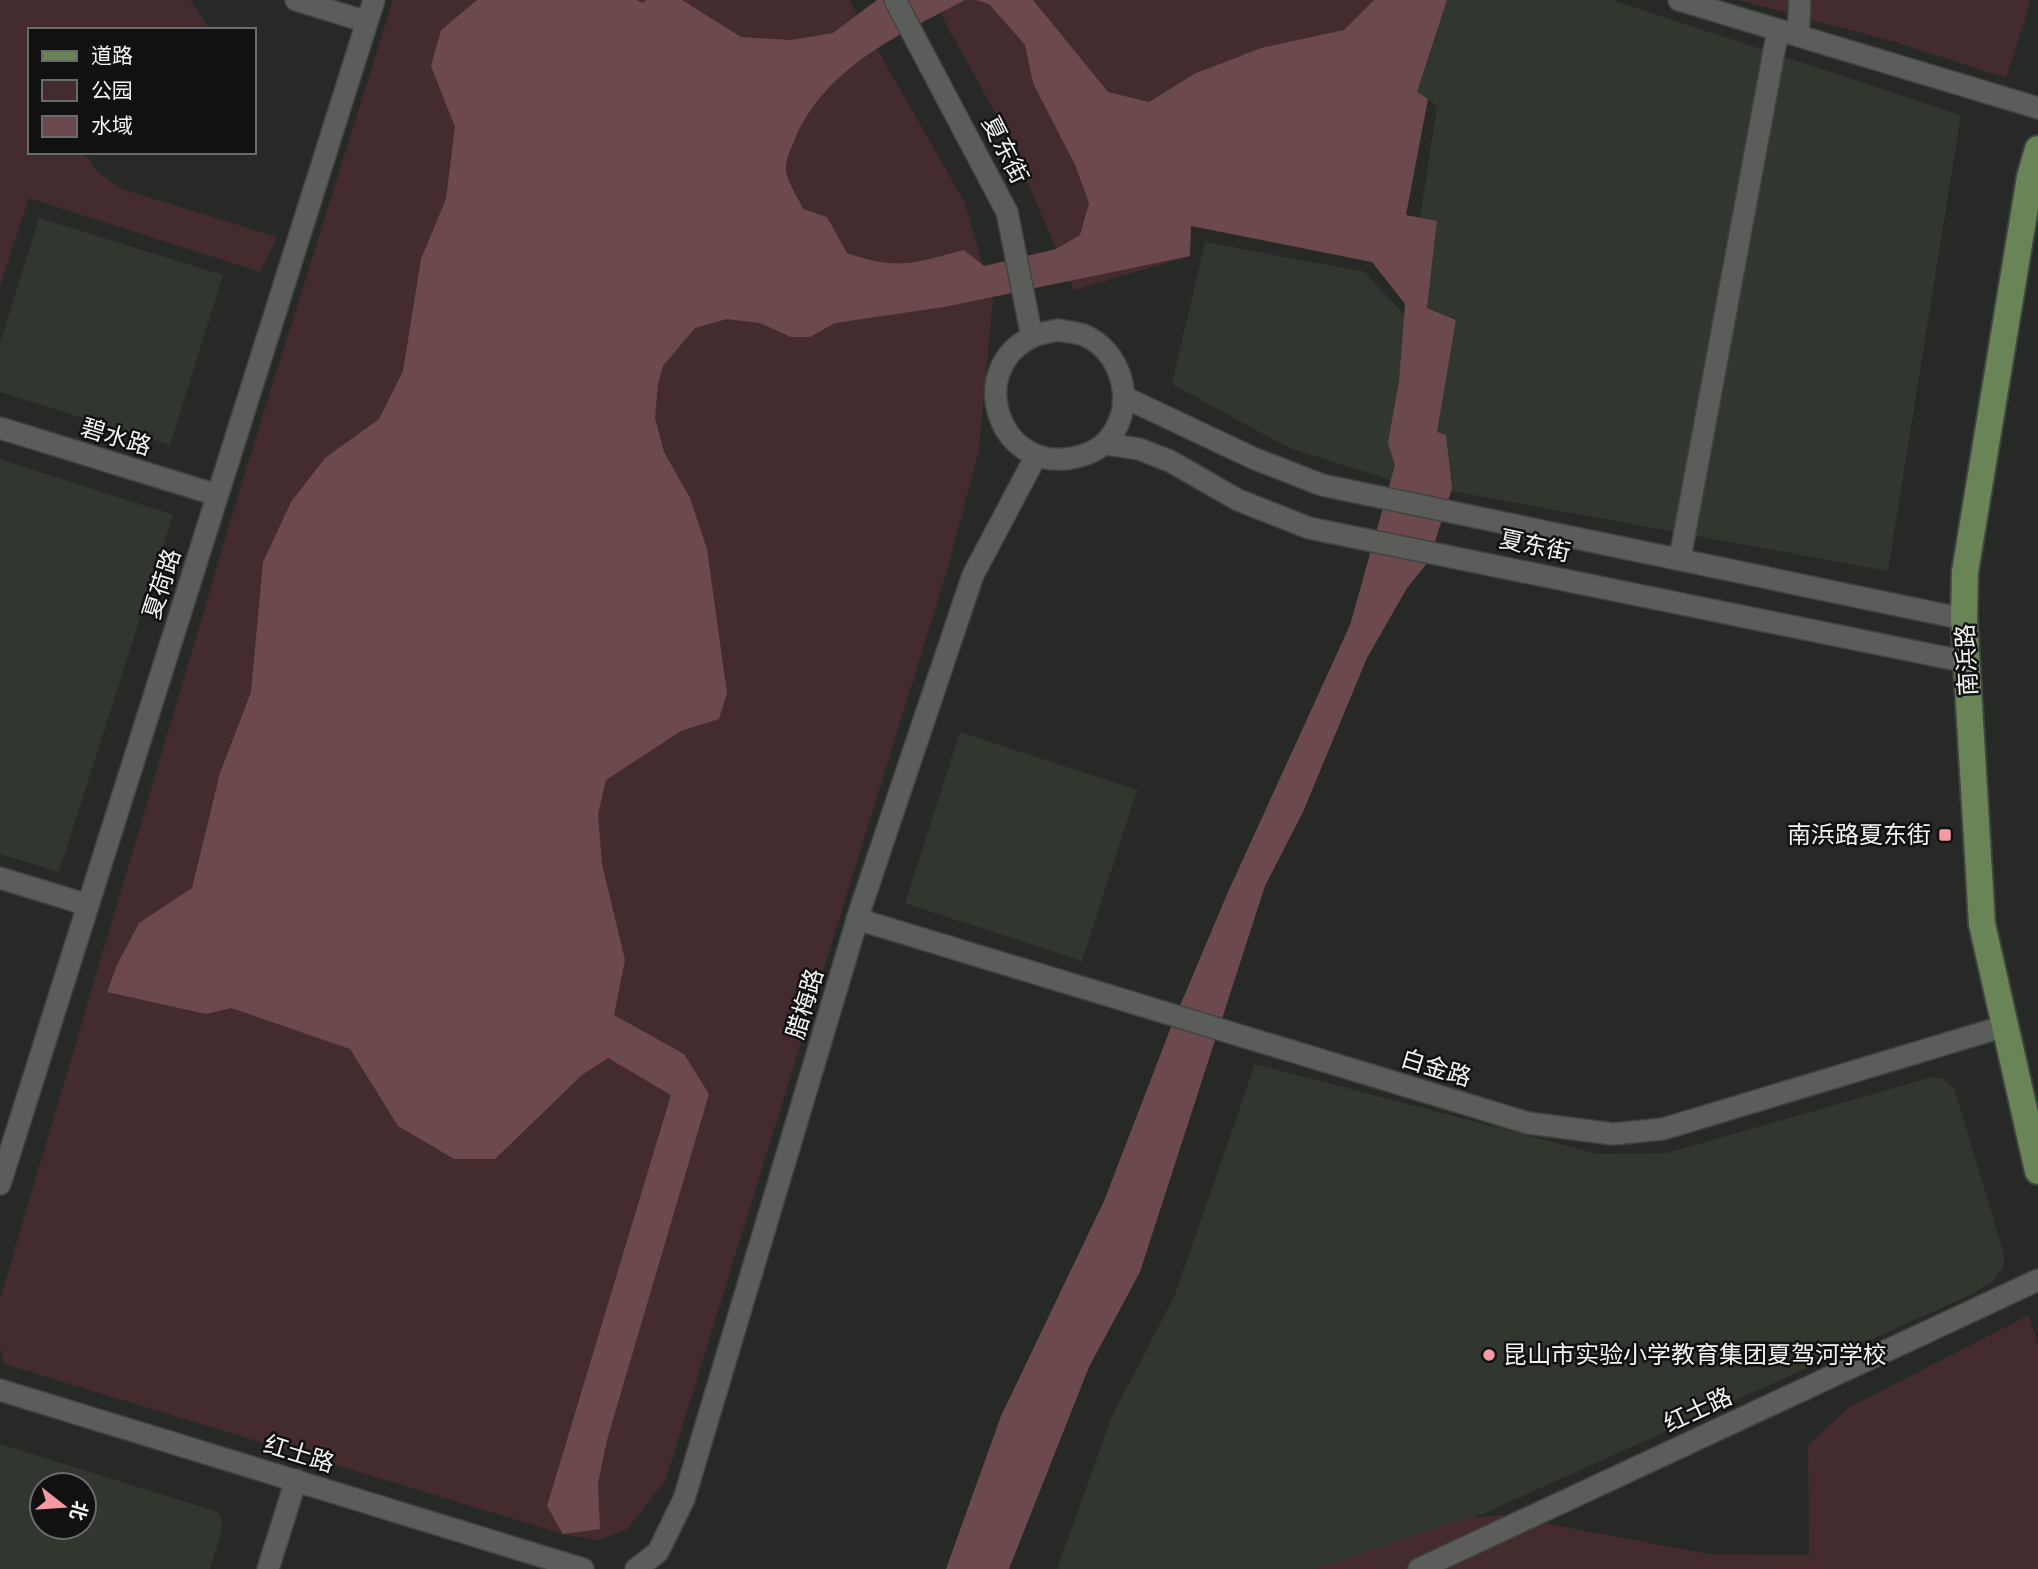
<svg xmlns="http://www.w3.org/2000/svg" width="2038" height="1569" viewBox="0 0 2038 1569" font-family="Manrope,'Noto Sans SC',sans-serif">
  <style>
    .built { fill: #31362e; fill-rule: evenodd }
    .green { fill: #442c2e }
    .water { fill: #6b494c }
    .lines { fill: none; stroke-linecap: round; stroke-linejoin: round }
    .minor-casing { stroke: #414340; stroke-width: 24 }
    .major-casing { stroke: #414340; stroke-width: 30 }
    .minor { stroke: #5b5d5a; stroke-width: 21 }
    .major { stroke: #698558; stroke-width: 26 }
    .poi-dot { fill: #f49aa3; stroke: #101110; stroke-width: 2.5 }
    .labels { text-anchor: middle; stroke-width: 5; stroke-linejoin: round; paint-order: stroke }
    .street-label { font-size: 24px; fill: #f2f4f2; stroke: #101110 }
    .poi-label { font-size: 24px; fill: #f2f4f2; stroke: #101110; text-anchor: end }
  </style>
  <rect width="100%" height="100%" fill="#262925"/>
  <path class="built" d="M 1447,0 L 1612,0 L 1961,115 L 1888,571 L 1391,480 L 1289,448 L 1172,384 L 1205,242 L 1365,272 L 1404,315 L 1453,332 L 1456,319 L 1427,308 L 1437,222 L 1420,218 L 1437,106 L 1417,92 Z
    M 39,218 L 223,275 L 170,445 L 0,392 L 0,343 Z
    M 0,459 L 173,515 L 59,872 L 0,854 Z
    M 960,732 L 1137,790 L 1082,961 L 905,903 Z
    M 1255,1064 L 1598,1154 L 1667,1153 L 1932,1077 L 1943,1079 L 1954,1088 L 2004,1254 L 2004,1266 L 1992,1282 L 1970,1295 L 1360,1569 L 1057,1569 L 1112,1416 L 1175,1295 Z
    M 0,1444 L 218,1512 L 222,1520 L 221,1534 L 210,1569 L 0,1569 ZM 42,1485 L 84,1485 L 84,1527 L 42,1527 Z"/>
  <path class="green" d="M 0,0 L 190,0 L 210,30 L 30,30 L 30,152 L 83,152 L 98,172 L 122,189 L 277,237 L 260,272 L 29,198 L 0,286 Z
    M 393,0 L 849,0 L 964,201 L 993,299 L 979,449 L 949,564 L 666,1479 L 627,1530 L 597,1540 L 563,1534 L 4,1364 L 0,1347 L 0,1299 L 243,479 Z
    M 933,0 L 1447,0 L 1417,92 L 1428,99 L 1396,267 L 1191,226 L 1190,256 L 1074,290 L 1005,131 Z
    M 1738,0 L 2031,0 L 2006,78 L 1895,42 Z
    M 2029,1315 L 2038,1346 L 2038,1569 L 1315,1569 L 1463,1519 L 1500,1515 L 1709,1554 L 1809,1555 L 1808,1445 L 1848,1408 Z"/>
  <path class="water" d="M 477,0 L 636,0 L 643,3 L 646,0 L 682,0 L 741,37 L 791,40 L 833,33 L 877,0 L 965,0 C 901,34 825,67 795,139 C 791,149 783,164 787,175 C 790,186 798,198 803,209 L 827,217 L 847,253 C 898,271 914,263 964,250 L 984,266 L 1056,249 L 1080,235 L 1089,203 L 1075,165 L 1033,83 L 1025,45 L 989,4 L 976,0 L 1033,0 L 1108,92 L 1149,102 L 1194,74 L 1261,48 L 1344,30 L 1374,0 L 1447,0 L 1417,92 L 1428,99 L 1406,215 L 1437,221 L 1427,308 L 1456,320 L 1437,432 L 1446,435 L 1452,488 L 1429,561 L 1407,588 L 1367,658 L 1303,812 L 1265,886 L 1140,1272 L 1089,1367 L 1009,1569 L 946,1569 L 1001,1416 L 1104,1201 L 1171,1027 L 1228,892 L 1350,625 L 1395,465 L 1388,443 L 1399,381 L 1405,304 L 1372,262 L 1191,226 L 1190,256 L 944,307 L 835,323 L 810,337 L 791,337 L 760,323 L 727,319 L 695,328 L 663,366 L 658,384 L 655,418 L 664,452 L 690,498 L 707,549 L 727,693 L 719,719 L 681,731 L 606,780 L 598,814 L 602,864 L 625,960 L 614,1015 L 684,1054 L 709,1094 L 607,1440 L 598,1483 L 600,1529 L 563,1534 L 547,1506 L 671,1095 L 608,1058 L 582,1075 L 495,1159 L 454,1159 L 398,1126 L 350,1049 L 231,1008 L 206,1014 L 107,992 L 117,965 L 139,923 L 192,888 L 220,773 L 251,692 L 263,562 L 291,502 L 325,458 L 379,419 L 403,371 L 421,259 L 446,199 L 455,127 L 431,66 L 441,30 Z"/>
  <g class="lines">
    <defs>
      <path id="minor" d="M 296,0 L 367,22
        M 895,0 L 1007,212 L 1032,337
        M 1679,0 L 2038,108
        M 1798,36 L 1800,0
        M 1058,330 C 1066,332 1076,332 1084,335 C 1120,351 1134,397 1115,430 C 1105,447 1092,454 1072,458 C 998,472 965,369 1032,337 C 1039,333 1050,332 1058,330 Z
        M 1124,397 L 1253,458 L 1322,485 L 1964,619
        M 0,428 L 217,495
        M 1106,444 L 1139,449 L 1170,461 L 1238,500 L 1309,528 L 1967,662
        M 1680,558 L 1778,30
        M 0,878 L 88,905
        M 857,919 L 1528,1123 L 1613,1134 L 1663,1129 L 2005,1026
        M 0,1184 L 374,0
        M 0,1390 L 583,1569
        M 268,1569 L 296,1480
        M 636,1569 L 658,1552 L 684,1499 L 861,907 L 973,575 L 1036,456
        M 1419,1569 L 2038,1280"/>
      <path id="major" d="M 2038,149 L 2030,177 L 1965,572 L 1964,619 L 1982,924 L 2038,1171"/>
    </defs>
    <use href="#minor" class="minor-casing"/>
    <use href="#major" class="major-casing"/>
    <use href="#minor" class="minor"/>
    <use href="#major" class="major"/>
  </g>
  <g class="poi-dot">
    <rect x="1938" y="828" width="14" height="14" rx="3.5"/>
    <circle cx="1489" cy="1355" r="7"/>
  </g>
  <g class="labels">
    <g class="street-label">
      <text transform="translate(1005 150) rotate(63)" y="8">夏东街</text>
      <text transform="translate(116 437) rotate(17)" y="8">碧水路</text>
      <text transform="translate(1535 546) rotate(12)" y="8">夏东街</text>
      <text transform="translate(162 584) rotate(-72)" y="8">夏荷路</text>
      <text transform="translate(1967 660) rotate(-93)" y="8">南浜路</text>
      <text transform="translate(805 1004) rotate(-73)" y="8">腊梅路</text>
      <text transform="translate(1436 1068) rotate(17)" y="8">白金路</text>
      <text transform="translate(1698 1410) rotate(-25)" y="8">红士路</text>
      <text transform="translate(299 1454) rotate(17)" y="8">红士路</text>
    </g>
    <g class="poi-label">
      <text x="1931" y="843">南浜路夏东街</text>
      <text x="1503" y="1363" text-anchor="start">昆山市实验小学教育集团夏驾河学校</text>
    </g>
  </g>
  <rect x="28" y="28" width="228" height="126" fill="#101110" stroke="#6a6c6a" stroke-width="2"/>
  <rect x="42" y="51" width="35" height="10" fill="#698558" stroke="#6a6c6a" stroke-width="2"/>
  <text x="91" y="63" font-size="21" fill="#f2f4f2">道路</text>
  <rect x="42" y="80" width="35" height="21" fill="#442c2e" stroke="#6a6c6a" stroke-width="2"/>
  <text x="91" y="98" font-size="21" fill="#f2f4f2">公园</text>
  <rect x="42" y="116" width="35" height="21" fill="#6b494c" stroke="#6a6c6a" stroke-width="2"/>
  <text x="91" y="133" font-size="21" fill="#f2f4f2">水域</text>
  <g transform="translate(63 1506) rotate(107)"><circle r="33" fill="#101110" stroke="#6a6c6a" stroke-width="2"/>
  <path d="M0-5L12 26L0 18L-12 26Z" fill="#f49aa3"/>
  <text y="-10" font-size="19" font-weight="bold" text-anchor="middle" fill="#f2f4f2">北</text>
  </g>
</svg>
